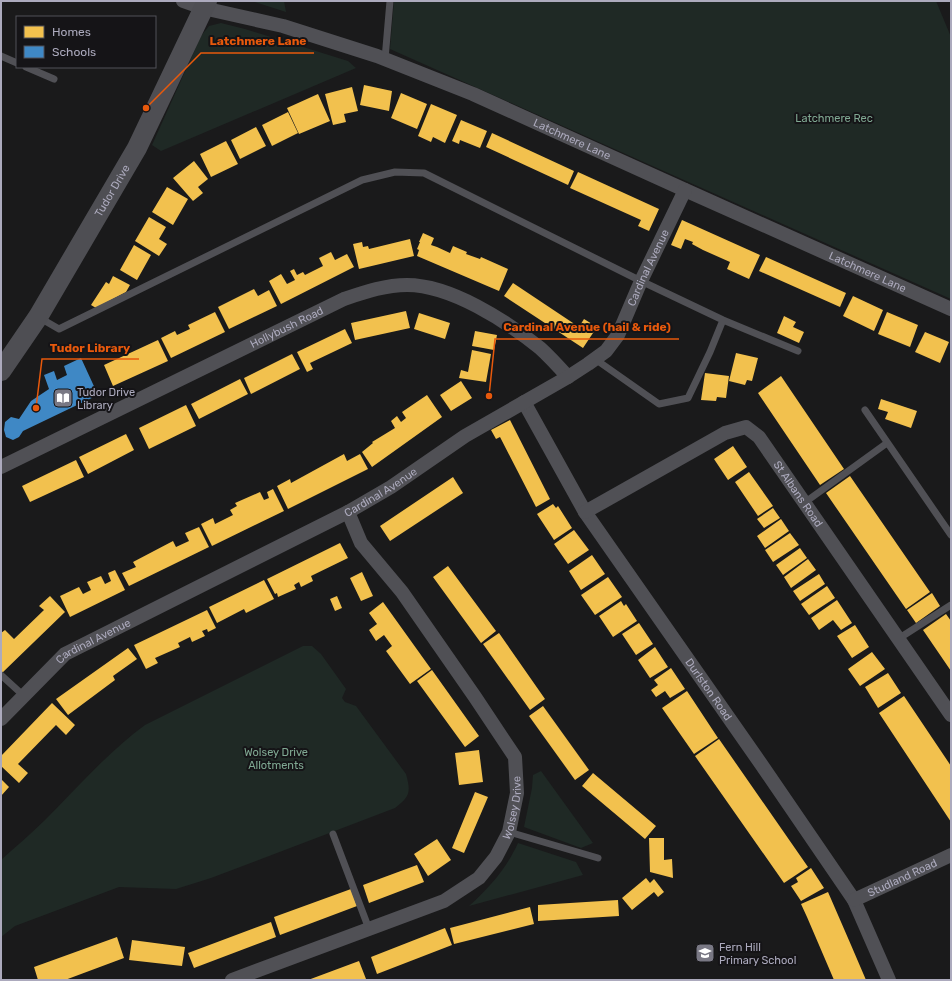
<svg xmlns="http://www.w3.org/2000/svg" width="952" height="981" viewBox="0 0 952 981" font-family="Rubik,sans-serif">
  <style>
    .green { fill: #1f2925 }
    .homes { fill: #f2c14e }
    .schools { fill: #3f88c5 }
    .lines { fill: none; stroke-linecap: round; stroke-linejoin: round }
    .lane { stroke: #505055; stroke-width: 7 }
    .street { stroke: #505055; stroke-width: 14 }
    .secondary { stroke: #4e4e53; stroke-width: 20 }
    .labels { text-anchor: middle; stroke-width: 4; stroke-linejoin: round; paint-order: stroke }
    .park-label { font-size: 11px; fill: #80a993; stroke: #151417 }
    .street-label { font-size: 11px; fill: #acaabd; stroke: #151417 }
    .poi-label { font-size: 11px; fill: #acaabd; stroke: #151417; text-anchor: start }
    .leader { fill: none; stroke: #e8590c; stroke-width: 1.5 }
    .callout-dot { fill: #e8590c; stroke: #151417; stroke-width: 1.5 }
    .callout-label { font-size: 12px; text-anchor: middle; font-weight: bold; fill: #e8590c; stroke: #151417; stroke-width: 4; stroke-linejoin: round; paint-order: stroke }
  </style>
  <rect width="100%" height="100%" fill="#1a1a1b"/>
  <path class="green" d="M 252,1 L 284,1 L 286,12 Z
    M 394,1 L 936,1 L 951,37 L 951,299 L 390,49 Z
    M 221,23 L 245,29 L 348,61 L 356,68 L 161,151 L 152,145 L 201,36 L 209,26 Z
    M 303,646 L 312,646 L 321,654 L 346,689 L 342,698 L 345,702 L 356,706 L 406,774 C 411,792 410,797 395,808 L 211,878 L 176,889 L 119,887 L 15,926 L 1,937 L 1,860 C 15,847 31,834 45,820 C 77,788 108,752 145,725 Z
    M 541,771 L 593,843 L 581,848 L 524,827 L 532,788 L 533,775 Z
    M 518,843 L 576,862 L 583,875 L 469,906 C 490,887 506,869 518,843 Z"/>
  <path class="homes" d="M 364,85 L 392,91 L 389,111 L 360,105 Z
    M 352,87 L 358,111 L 344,114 L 346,122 L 333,125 L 325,94 Z
    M 401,93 L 427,104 L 417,129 L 391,118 Z
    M 318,94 L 330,121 L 299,134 L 287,108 Z
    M 431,104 L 457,115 L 445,143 L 433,137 L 431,142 L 418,136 Z
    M 288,112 L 298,133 L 272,146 L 262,125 Z
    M 461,120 L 487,131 L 480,148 L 460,140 L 459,144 L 452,141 Z
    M 256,127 L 266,146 L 240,159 L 231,140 Z
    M 492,133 L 574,171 L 568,185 L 486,147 Z
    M 226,141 L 238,164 L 211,177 L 200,154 Z
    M 194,161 L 208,179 L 198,187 L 203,193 L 193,201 L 173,178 Z
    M 578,172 L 659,209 L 649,231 L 638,226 L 641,220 L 570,188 Z
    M 167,187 L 188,199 L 173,225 L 152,212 Z
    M 149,217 L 166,227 L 159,239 L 167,244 L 159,256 L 135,241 Z
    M 682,220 L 760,255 L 749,279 L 727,269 L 730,262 L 703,250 L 692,244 L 693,242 L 685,239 L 681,249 L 671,245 Z
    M 423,233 L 434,238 L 431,245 L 437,247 L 450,253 L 453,246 L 467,252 L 466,254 L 480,259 L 481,257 L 508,269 L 499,291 L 417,256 L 419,250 L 417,249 L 420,242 L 419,242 Z
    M 410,239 L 414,256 L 359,269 L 353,244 L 362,242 L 363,247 L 368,246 L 369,249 Z
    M 134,245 L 151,255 L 137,280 L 120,270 Z
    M 331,252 L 335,260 L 347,254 L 354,267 L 281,304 L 269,281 L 281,274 L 287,284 L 295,280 L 290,271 L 294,269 L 297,275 L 303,272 L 305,275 L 323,266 L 319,258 Z
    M 766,257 L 846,293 L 840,307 L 759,271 Z
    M 113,276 L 130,285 L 126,292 L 96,308 L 91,305 L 106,282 L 109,284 Z
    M 513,283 L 579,327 L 584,319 L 597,327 L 583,348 L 504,296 Z
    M 254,289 L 258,296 L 269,290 L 277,306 L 229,329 L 218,307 Z
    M 853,296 L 883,310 L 874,331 L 843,316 Z
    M 406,311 L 410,328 L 355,340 L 351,323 Z
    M 215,312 L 225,332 L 171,358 L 161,338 L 175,331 L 177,335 L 190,329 L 188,325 Z
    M 887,312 L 918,325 L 910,347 L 878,334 Z
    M 419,313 L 450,323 L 445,339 L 414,329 Z
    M 784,316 L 796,322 L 793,327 L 804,332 L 799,343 L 777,333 Z
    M 345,329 L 352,343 L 310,363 L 313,369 L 307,372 L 297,352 Z
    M 475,331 L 497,335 L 494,350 L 472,346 Z
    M 925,332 L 949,342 L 940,363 L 915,352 Z
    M 158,340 L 168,361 L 113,386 L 104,365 Z
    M 472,350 L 491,354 L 486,382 L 459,378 L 461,370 L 468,372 Z
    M 736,353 L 758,358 L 752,381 L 747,380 L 745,385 L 729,381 Z
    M 292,354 L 300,369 L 251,394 L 244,378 Z
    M 705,373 L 729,376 L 726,398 L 717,397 L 716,401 L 701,400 Z
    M 781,376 L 844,469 L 820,485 L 758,393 Z
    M 240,379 L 248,394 L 199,419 L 191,404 Z
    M 461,381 L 472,398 L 451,411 L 440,395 Z
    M 427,395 L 442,417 L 372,467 L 362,452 L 373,443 L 372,442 L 395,428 L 391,421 L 397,416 L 401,422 L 406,418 L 402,412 Z
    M 881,399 L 917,411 L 911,428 L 885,419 L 888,412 L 878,409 Z
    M 186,405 L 196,426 L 149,449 L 139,428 Z
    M 510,420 L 550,499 L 536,507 L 500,437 L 496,439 L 491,430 Z
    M 126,434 L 134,450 L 88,474 L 79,457 Z
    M 733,446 L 747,467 L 728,480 L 714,459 Z
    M 344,454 L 347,461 L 360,454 L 368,469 L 288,509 L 277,486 L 290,479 L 291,483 Z
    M 76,460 L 84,477 L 30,502 L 22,486 Z
    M 749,472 L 773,506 L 758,516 L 735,482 Z
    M 850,476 L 930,592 L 906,609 L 826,493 Z
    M 453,477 L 463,493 L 390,541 L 380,526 Z
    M 273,489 L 284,511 L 212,546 L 201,524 L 213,518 L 215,524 L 233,515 L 230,510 L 237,506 L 235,503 L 260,492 L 264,500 L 269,498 L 267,492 Z
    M 553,504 L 556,508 L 558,506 L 572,528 L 554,540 L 537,514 Z
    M 773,508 L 780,518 L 764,528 L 757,519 Z
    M 781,519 L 789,531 L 765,548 L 757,536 Z
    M 199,527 L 209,547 L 129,586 L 122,573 L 136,567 L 133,562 L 173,541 L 176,547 L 189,541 L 185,533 Z
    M 574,530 L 589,550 L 568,564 L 554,544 Z
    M 790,533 L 799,545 L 773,562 L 765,550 Z
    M 340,543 L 348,558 L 311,576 L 313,581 L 301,587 L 299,582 L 294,585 L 296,589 L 278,597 L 277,593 L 275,594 L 267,579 Z
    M 800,548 L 807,558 L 783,575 L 776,565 Z
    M 592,555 L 605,574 L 581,590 L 569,571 Z
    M 808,559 L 816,570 L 791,588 L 784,577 Z
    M 448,566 L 496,631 L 481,643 L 433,577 Z
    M 115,570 L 125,590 L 70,617 L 60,596 L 79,587 L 83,594 L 91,590 L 87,582 L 101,576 L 105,584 L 111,581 L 108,573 Z
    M 362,572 L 373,596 L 361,601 L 350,578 Z
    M 819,574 L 825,584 L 800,601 L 793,591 Z
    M 608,577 L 622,597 L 595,615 L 581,595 Z
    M 264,580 L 274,599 L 246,613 L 244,609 L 217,623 L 209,607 Z
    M 827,586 L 835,598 L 809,615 L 801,604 Z
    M 932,593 L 940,606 L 916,623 L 907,610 Z
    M 50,596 L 65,612 L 2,673 L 1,633 L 5,630 L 14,639 L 44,610 L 39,606 Z
    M 337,596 L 342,608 L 335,611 L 330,599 Z
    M 837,600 L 852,623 L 841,630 L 833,620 L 819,630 L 811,618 Z
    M 621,601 L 624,606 L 626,604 L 637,621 L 613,637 L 599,616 Z
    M 383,602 L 431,669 L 410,684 L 386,651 L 392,646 L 384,635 L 376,641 L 369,630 L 377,624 L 369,613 Z
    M 207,610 L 216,628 L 208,632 L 207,629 L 202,631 L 205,636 L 192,642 L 190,637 L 178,643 L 180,647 L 155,658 L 158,663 L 146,669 L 134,645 Z
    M 946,614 L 951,621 L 951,671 L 923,630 Z
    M 639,623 L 653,644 L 636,655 L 622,634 Z
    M 855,625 L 869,647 L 852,658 L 837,636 Z
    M 499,633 L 545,699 L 530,710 L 483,644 Z
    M 655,647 L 668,667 L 650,678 L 638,660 Z
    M 128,648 L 137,659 L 113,676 L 115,680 L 68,715 L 56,699 Z
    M 872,652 L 885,669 L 860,686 L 848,669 Z
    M 671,668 L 685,689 L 670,698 L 665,691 L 656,697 L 651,690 L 658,685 L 654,680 Z
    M 432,670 L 479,736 L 465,747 L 417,681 Z
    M 888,673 L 901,693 L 878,708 L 865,687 Z
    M 687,691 L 718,738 L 694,754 L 662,708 Z
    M 904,696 L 951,766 L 951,822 L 879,713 Z
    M 52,703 L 75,725 L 66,735 L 56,725 L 18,764 L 28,773 L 19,783 L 1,766 L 1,756 Z
    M 543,706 L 589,770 L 575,780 L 529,716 Z
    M 719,739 L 808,867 L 784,883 L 695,756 Z
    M 479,750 L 483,782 L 459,785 L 455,753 Z
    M 593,773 L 656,826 L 645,839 L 582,786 Z
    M 1,779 L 9,787 L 1,796 Z
    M 475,792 L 488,797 L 464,853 L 452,848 Z
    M 649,838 L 664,838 L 664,860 L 672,859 L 673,878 L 650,872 Z
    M 437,839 L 451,860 L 428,876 L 414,854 Z
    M 417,865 L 424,882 L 369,903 L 363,885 Z
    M 811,868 L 824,888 L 801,901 L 791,886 L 798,882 L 796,878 Z
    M 646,878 L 650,883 L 654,879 L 664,892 L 658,897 L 654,892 L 632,910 L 622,898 Z
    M 351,889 L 357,906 L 280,935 L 274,917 Z
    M 828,892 L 851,945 L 866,980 L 834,980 L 807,917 L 801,904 Z
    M 618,900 L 619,916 L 538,921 L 538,905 Z
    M 530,907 L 534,924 L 454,944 L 450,928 Z
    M 271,922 L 276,937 L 194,968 L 188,953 Z
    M 445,928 L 452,945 L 377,974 L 371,957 Z
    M 117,937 L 124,958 L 65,980 L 38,980 L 34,967 Z
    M 132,940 L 185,947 L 182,966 L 129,960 Z
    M 359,961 L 366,979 L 362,980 L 308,980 Z"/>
  <path class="schools" d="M 81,358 L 98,395 L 23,431 L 19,437 L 13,440 L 6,437 L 4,430 L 5,422 L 11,417 L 19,419 L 31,401 L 49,389 L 44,375 L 54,371 L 57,380 L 67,375 L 64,366 Z"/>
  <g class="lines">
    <path class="lane" d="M 1,56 L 17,63
      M 385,59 L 390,1
      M 26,67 L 54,79
      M 40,318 L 59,329 L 362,180 L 395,172 L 424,173 L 641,281 L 723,320 L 798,351
      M 595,359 L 659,404 L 688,398 L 710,352 L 723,320
      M 865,410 L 951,535
      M 804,503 L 887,443
      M 898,639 L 951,605
      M 1,675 L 24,696
      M 509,832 L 598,858
      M 333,834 L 369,929"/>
    <g class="street">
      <path id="s1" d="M 183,1 L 203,8 L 283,26 L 377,56 L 473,94 L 685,190 L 951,309"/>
      <path id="s2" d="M 524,402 L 585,512 L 761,764 L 854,900 L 889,980"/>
      <path id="s3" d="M 1,467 L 344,299 C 365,292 385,285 407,285 C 451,285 506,321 540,348 C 550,357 559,367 568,377"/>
      <path id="s4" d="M 585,512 L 725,433 L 746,427 L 759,437 L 951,715"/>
      <path id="s5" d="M 1,719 L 65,654 L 348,512 L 391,487 L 465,436 L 568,377 L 588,364 L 606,351 L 618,335 L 641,281 L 685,190"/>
      <path id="s6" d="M 854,900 L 951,855"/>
      <path id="s7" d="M 232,980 L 444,901 L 479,878 L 496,857 L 509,832 L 517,793 L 515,757 L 475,697 L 402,592 L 361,543 L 348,512"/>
    </g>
    <path class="secondary" id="s8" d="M 1,371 L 38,317 L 137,148 L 207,1"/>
  </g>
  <defs>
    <symbol id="library-square" viewBox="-11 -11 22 22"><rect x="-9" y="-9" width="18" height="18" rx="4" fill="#797884" stroke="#151417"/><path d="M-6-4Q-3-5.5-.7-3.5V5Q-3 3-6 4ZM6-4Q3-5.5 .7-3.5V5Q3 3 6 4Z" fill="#fff"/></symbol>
    <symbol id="school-square" viewBox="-11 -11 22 22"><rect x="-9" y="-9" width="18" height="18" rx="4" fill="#797884" stroke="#151417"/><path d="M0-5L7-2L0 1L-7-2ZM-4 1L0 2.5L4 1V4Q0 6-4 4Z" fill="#fff"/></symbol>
  </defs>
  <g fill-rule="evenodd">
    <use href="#library-square" x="52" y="387" width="22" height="22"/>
    <use href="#school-square" x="694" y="942" width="22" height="22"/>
  </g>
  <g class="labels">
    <g class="park-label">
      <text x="834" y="122">Latchmere Rec</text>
      <text x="276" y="756">Wolsey Drive<tspan x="276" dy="13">Allotments</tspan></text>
    </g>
    <g class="street-label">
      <text dy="4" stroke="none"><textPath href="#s1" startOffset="414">Latchmere Lane</textPath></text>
      <text dy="4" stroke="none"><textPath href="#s8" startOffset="212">Tudor Drive</textPath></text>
      <text dy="4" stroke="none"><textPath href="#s5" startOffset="806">Cardinal Avenue</textPath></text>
      <text dy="4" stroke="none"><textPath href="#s1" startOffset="738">Latchmere Lane</textPath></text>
      <text dy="4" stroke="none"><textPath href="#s3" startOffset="318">Hollybush Road</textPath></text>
      <text dy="4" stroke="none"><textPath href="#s5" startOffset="446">Cardinal Avenue</textPath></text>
      <text dy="4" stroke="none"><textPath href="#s4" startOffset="268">St Albans Road</textPath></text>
      <text dy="4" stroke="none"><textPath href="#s5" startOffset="122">Cardinal Avenue</textPath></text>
      <text dy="4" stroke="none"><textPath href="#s2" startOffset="342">Durlston Road</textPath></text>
      <text dy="4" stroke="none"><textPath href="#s7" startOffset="348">Wolsey Drive</textPath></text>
      <text dy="4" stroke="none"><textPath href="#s6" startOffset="53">Studland Road</textPath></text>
    </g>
    <g class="poi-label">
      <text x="77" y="396">Tudor Drive<tspan x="77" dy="13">Library</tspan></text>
      <text x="719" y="951">Fern Hill<tspan x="719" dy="13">Primary School</tspan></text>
    </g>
  </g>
  <path class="leader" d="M146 108L201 53H314M489 396L495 339H679M36 408L42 359H139"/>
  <g class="callout-dot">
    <circle cx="146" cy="108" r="4"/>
    <circle cx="489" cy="396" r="4"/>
    <circle cx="36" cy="408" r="4"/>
  </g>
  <g class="callout-label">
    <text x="258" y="45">Latchmere Lane</text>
    <text x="587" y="331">Cardinal Avenue (hail &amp; ride)</text>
    <text x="90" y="352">Tudor Library</text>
  </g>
  <rect width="952" height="981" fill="none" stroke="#acaabd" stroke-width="4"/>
  <rect x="16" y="16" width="140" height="52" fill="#151417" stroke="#515059"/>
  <rect x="24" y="26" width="20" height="12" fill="#f2c14e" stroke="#515059"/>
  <text x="52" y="36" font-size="12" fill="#acaabd">Homes</text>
  <rect x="24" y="46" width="20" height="12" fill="#3f88c5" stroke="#515059"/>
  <text x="52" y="56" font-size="12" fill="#acaabd">Schools</text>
</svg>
